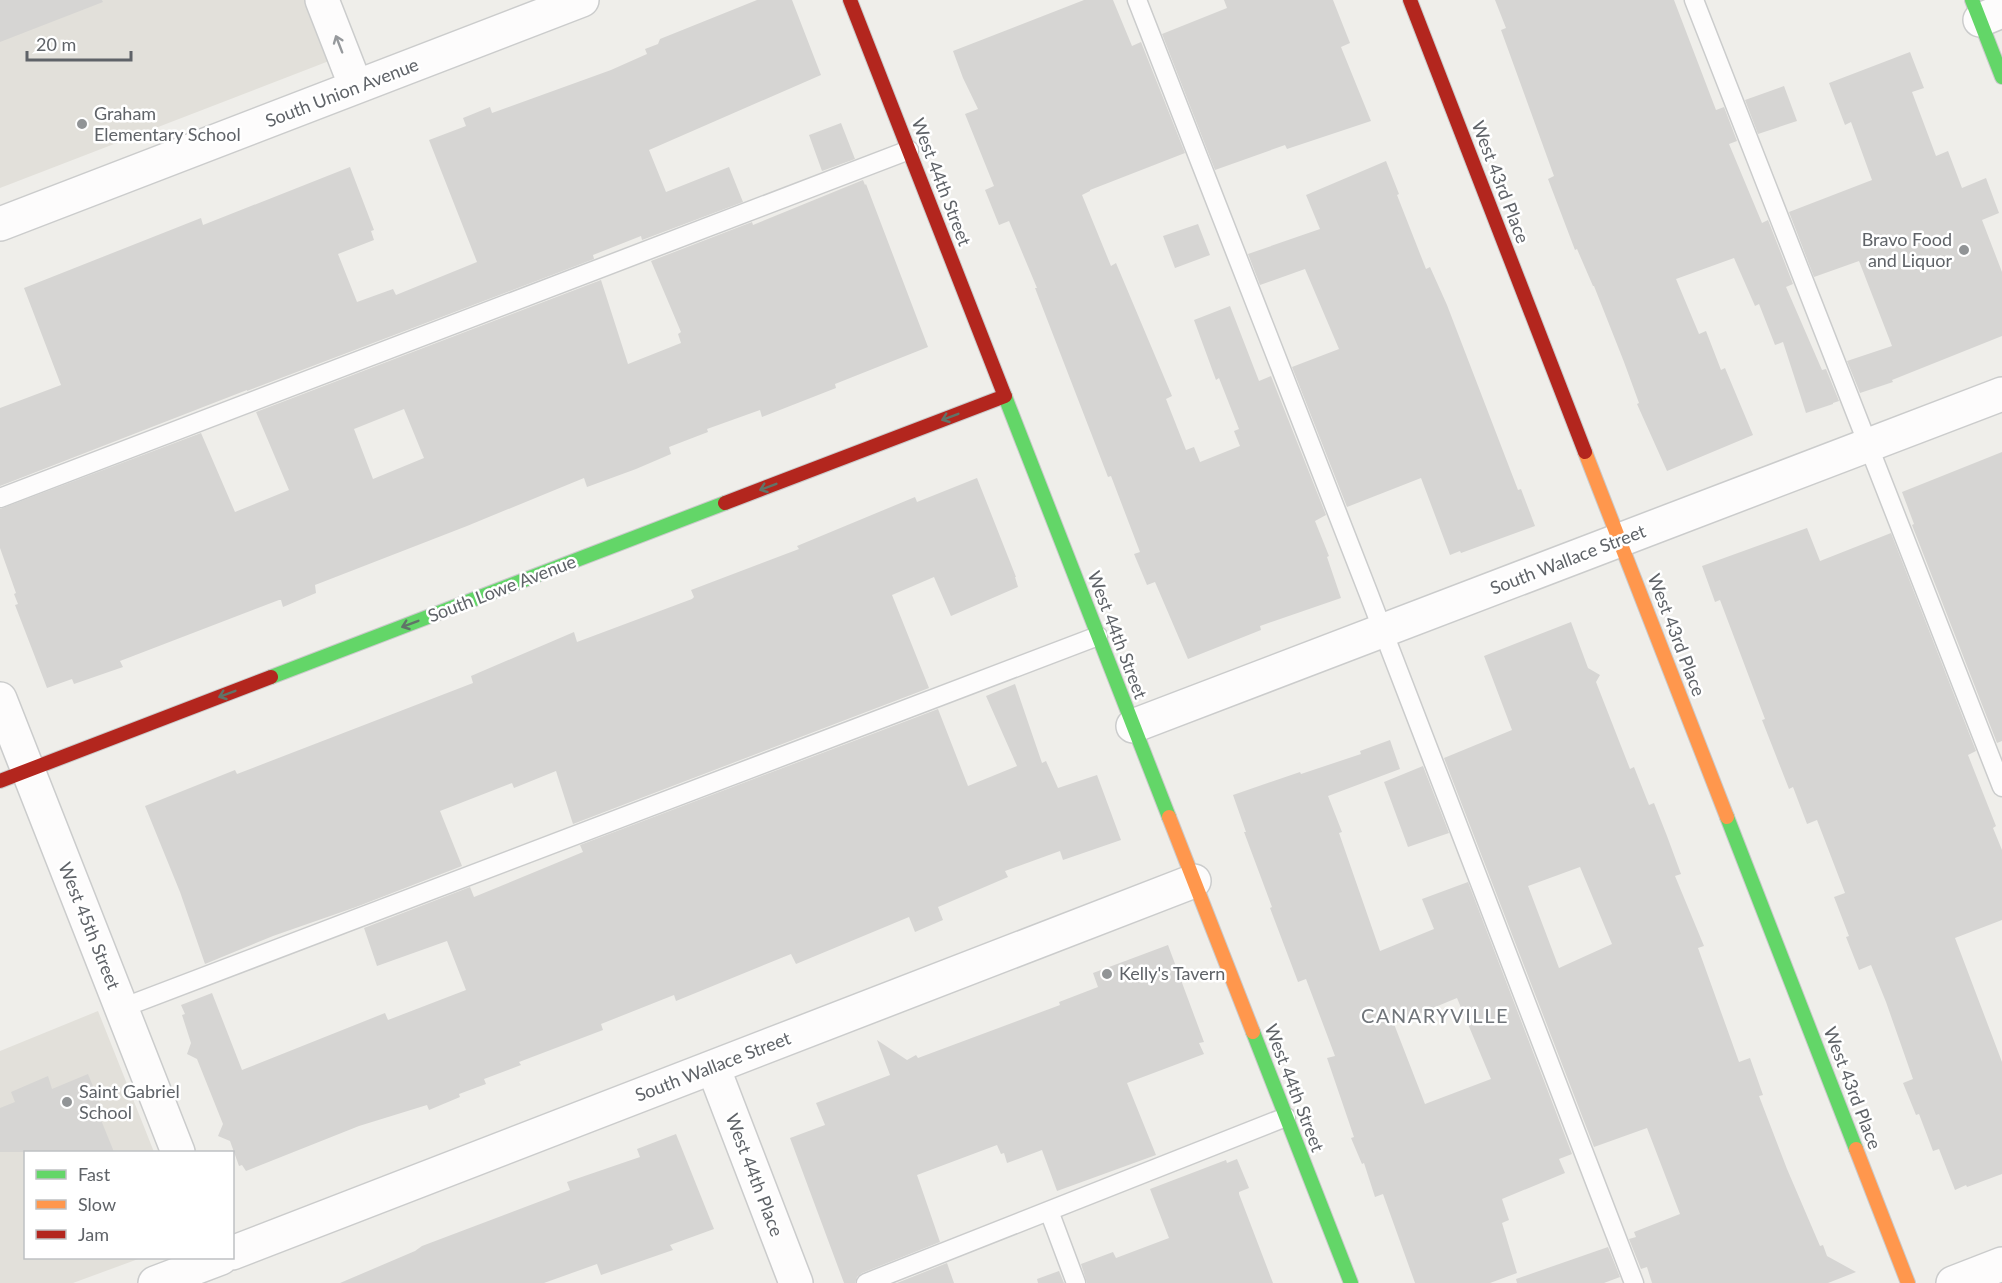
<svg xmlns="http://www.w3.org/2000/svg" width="2002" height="1283" viewBox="0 0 2002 1283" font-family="Lato,sans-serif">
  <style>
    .education { fill: #e2e0da }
    .building { fill: #d6d5d3; fill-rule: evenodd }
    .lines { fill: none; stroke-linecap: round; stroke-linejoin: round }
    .lane-casing { stroke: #cbcccc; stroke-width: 21 }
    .street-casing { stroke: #cbcccc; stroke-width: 36 }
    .fast-casing { stroke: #cacacb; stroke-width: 16 }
    .slow-casing { stroke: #cacacb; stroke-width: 16 }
    .jam-casing { stroke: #cacacb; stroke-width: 16 }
    .lane { stroke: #fdfcfc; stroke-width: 18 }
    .street { stroke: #fdfcfc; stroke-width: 33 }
    .fast { stroke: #63d668; stroke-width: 14 }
    .slow { stroke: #ff974d; stroke-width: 14 }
    .jam { stroke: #b3261e; stroke-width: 14 }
    .oneway { stroke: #96999c }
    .oneway2 { stroke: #607468 }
    .poi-dot { fill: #919496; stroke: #fff; stroke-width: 2 }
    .labels { text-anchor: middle; stroke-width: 5; stroke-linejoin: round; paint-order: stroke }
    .street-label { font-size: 18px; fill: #5f6368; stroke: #fff }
    .poi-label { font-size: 18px; fill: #5f6368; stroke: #fff; text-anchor: start }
    .neighbourhood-label { font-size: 20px; letter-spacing: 1.5px; fill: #70757a; stroke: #fff }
  </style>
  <rect width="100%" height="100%" fill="#efeeea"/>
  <path class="education" d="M 0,0 L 305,0 L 329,61 L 0,188 Z
    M 98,1011 L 154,1152 L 26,1152 L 26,1258 L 141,1258 L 73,1283 L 0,1283 L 0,1051 Z"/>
  <path class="building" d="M 0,0 L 102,0 L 103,2 L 0,42 Z
    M 757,0 L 792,0 L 821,75 L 649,150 L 666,192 L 729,167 L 743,202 L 642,240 L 641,236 L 593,255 L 594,259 L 247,391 L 247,390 L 0,486 L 0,408 L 61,385 L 24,288 L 201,218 L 203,225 L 350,167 L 374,230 L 371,231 L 374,240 L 338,254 L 357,302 L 393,289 L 396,295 L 477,262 L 429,140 L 466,126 L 463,118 L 490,107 L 492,113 L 611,70 L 647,54 L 645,49 L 658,44 L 660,39 Z
    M 1084,0 L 1113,0 L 1132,46 L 1141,42 L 1185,153 L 1090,190 L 1090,191 L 1082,195 L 1111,266 L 1116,263 L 1172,396 L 1166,399 L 1186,450 L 1194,447 L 1200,462 L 1240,446 L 1234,431 L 1239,429 L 1219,378 L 1216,380 L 1194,320 L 1230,306 L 1259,381 L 1271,376 L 1326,515 L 1315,521 L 1329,556 L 1327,557 L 1341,598 L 1260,626 L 1261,630 L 1188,659 L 1155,582 L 1147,585 L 1134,554 L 1140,552 L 1111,476 L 1108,477 L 1035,288 L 1037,288 L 1009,221 L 999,225 L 985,190 L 994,186 L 965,114 L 978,109 L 963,78 L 953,51 Z
    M 1224,0 L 1333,0 L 1350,43 L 1341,47 L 1371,121 L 1287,149 L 1285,145 L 1215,170 L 1162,34 L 1227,8 Z
    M 1495,0 L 1674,0 L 1716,110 L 1724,107 L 1737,141 L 1729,144 L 1762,223 L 1768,220 L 1793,284 L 1786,287 L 1822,370 L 1826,369 L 1839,401 L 1833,403 L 1833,404 L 1806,413 L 1783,342 L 1775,345 L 1759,304 L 1755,306 L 1734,258 L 1676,279 L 1699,334 L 1706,331 L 1721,370 L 1725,368 L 1753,435 L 1667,471 L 1637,404 L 1639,403 L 1624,362 L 1594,286 L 1593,286 L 1577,249 L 1575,250 L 1548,179 L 1554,176 L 1501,30 L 1506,28 Z
    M 1910,52 L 1924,88 L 1912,92 L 1936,156 L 1948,151 L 1962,188 L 1986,178 L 1999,213 L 1982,220 L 2002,272 L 2002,336 L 1892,380 L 1893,382 L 1860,393 L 1847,361 L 1892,346 L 1859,261 L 1814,277 L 1789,212 L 1872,180 L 1851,122 L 1845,125 L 1829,83 Z
    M 1784,86 L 1797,121 L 1758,134 L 1745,100 Z
    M 841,123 L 855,159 L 822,171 L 809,135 Z
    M 1386,161 L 1399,194 L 1397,195 L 1426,269 L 1430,267 L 1447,305 L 1518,490 L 1521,489 L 1535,526 L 1461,553 L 1460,551 L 1450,555 L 1421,478 L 1347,507 L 1292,367 L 1339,349 L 1305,269 L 1260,285 L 1248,254 L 1320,229 L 1306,195 Z
    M 863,180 L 865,185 L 866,184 L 928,347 L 835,384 L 836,388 L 762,417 L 760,410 L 707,429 L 708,432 L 669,447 L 671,454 L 636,469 L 587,487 L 584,478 L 467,526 L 315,585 L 316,593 L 283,607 L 281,600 L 279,600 L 120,661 L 123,667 L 74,684 L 72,679 L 47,688 L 15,605 L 18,604 L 14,594 L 16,593 L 0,548 L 0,509 L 201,433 L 235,512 L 289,490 L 256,412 L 601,280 L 628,364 L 681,343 L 678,334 L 681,332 L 651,261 L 752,222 L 753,225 ZM 404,409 L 424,458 L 373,479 L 354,429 Z
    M 1198,224 L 1210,255 L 1175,268 L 1163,236 Z
    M 2002,452 L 2002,741 L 1997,743 L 1912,525 L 1914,524 L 1902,492 Z
    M 977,478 L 1016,577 L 1015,577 L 1018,587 L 951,616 L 934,577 L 892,595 L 929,688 L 573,824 L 556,771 L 514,788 L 512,783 L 440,811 L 462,866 L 356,907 L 273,936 L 205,964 L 180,892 L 145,806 L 235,770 L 237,774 L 473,683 L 471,676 L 574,632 L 577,642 L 692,599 L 694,597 L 691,590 L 799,549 L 797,546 L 915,497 L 917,502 Z
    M 1807,528 L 1820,561 L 1891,533 L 1976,751 L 1968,755 L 1996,826 L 1993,828 L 2002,850 L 2002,920 L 1955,938 L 2002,1062 L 2002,1174 L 1967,1187 L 1966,1185 L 1955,1190 L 1939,1149 L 1933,1151 L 1919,1114 L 1916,1115 L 1903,1083 L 1913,1079 L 1886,1002 L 1871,965 L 1859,970 L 1846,937 L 1849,936 L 1834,897 L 1845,893 L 1817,820 L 1807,824 L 1793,787 L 1789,789 L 1762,720 L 1765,719 L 1720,600 L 1715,602 L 1702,566 Z
    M 1571,622 L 1588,668 L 1600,675 L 1596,682 L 1630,769 L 1634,767 L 1649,805 L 1654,803 L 1667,836 L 1681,874 L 1675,876 L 1704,946 L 1698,948 L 1739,1062 L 1750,1058 L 1763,1095 L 1759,1096 L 1787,1169 L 1820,1246 L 1823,1245 L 1827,1256 L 1856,1272 L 1828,1283 L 1652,1283 L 1647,1267 L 1641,1269 L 1629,1239 L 1636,1237 L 1634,1232 L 1680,1214 L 1647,1128 L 1594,1147 L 1444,758 L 1512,730 L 1484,656 ZM 1580,867 L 1612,944 L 1559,968 L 1528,886 Z
    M 1015,684 L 1042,763 L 1046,761 L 1058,788 L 1097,775 L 1121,840 L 1063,860 L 1060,851 L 1005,871 L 1008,877 L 938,907 L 943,920 L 915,932 L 909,917 L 796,964 L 791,954 L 676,1001 L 674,995 L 601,1024 L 603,1030 L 519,1062 L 521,1065 L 484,1079 L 486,1084 L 459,1094 L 460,1097 L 429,1110 L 427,1105 L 359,1126 L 246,1171 L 242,1165 L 239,1166 L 230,1141 L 218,1136 L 223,1124 L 197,1059 L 187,1054 L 191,1043 L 182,1015 L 185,1014 L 181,1005 L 212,993 L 242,1070 L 385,1013 L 388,1020 L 466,990 L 447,941 L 377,966 L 364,928 L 470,887 L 474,897 L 583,852 L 580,845 L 938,709 L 968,786 L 1017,766 L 986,696 Z
    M 1390,740 L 1400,769 L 1328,796 L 1342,832 L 1339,833 L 1380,951 L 1434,929 L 1422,899 L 1468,882 L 1572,1154 L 1559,1159 L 1565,1173 L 1502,1199 L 1509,1220 L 1502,1223 L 1517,1273 L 1490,1283 L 1415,1283 L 1383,1194 L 1375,1197 L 1364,1163 L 1362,1164 L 1351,1138 L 1354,1137 L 1327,1058 L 1335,1056 L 1306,979 L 1298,982 L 1270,908 L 1272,907 L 1244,832 L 1246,832 L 1233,795 L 1300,772 L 1301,774 L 1361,754 L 1360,751 ZM 1457,998 L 1491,1079 L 1425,1104 L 1394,1024 Z
    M 1423,766 L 1449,833 L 1408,847 L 1384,782 Z
    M 1168,945 L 1204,1042 L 1199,1043 L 1204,1054 L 1127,1083 L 1156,1155 L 1057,1191 L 1042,1150 L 1007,1163 L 1004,1153 L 1001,1154 L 997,1145 L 917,1175 L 940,1242 L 862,1273 L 857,1277 L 855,1283 L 844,1283 L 790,1138 L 825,1125 L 816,1103 L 890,1075 L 877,1040 L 907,1060 L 916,1055 L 918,1058 L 1060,1005 L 1059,1002 L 1098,987 L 1093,973 Z
    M 88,1074 L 106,1118 L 101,1120 L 114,1152 L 0,1152 L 0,1108 L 15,1102 L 11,1092 L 48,1076 L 52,1089 Z
    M 676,1134 L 714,1229 L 670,1245 L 673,1250 L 601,1275 L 597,1264 L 544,1283 L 340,1283 L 415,1251 L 422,1246 L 570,1190 L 567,1182 L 640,1157 L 637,1149 Z
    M 1237,1159 L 1249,1188 L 1239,1192 L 1239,1194 L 1273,1283 L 1087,1283 L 1081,1264 L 1113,1252 L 1116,1258 L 1169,1238 L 1150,1189 L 1226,1160 L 1227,1163 Z
    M 1608,1247 L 1620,1277 L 1604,1283 L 1517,1283 L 1516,1279 Z
    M 947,1263 L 954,1283 L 897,1283 Z
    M 1059,1271 L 1064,1283 L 1038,1283 L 1037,1279 Z"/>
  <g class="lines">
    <defs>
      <path id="lane" d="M 1137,0 L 1368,592 L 1634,1283
        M 1694,0 L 2002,787
        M 0,498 L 909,150
        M 122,1008 L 1098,636
        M 1049,1211 L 1076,1283
        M 866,1283 L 1286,1117"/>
      <path id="street" d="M 322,0 L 356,87
        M 1980,20 L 2002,11
        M 0,224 L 582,0
        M 0,699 L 178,1152
        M 1133,726 L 2002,394
        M 713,1067 L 796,1283
        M 232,1253 L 1194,881
        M 155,1283 L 221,1258
        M 1953,1283 L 2002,1264"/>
      <path id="fast" d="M 1972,0 L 2002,77
        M 1004,394 L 1169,817
        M 271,677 L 725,503
        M 1727,817 L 1856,1149
        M 1253,1032 L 1351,1283"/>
      <path id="slow" d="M 1585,452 L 1727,817
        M 1169,817 L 1253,1032
        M 1856,1149 L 1908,1283"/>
      <path id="jam" d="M 850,0 L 1004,394
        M 1410,0 L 1585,452
        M 725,503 L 1005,396
        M 0,781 L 271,677"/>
    </defs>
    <use href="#lane" class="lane-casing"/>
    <use href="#street" class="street-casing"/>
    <use href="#fast" class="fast-casing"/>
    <use href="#slow" class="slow-casing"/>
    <use href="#jam" class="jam-casing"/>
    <use href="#lane" class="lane"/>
    <use href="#street" class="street"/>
    <use href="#fast" class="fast"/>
    <use href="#slow" class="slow"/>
    <use href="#jam" class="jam"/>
  </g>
  <defs><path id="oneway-shaft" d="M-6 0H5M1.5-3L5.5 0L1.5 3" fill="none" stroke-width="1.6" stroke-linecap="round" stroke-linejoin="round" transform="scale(1.5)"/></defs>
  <use class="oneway" href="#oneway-shaft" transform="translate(339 44) rotate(-111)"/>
  <g class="oneway2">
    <use href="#oneway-shaft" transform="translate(950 417) rotate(159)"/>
    <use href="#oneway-shaft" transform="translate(768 487) rotate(159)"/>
    <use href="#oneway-shaft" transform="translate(410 624) rotate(159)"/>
    <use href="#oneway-shaft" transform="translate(227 694) rotate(159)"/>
  </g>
  <g class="poi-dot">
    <circle cx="82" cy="124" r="6"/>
    <circle cx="1964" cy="250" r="6"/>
    <circle cx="1107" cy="974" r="6"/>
    <circle cx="67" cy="1102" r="6"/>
  </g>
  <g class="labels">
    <g class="street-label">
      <text transform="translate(342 93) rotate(-21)" y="6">South Union Avenue</text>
      <text transform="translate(941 182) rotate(69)" y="6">West 44th Street</text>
      <text transform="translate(1500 182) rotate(69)" y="6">West 43rd Place</text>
      <text transform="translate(1568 560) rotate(-21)" y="6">South Wallace Street</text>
      <text transform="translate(502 589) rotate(-21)" y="6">South Lowe Avenue</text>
      <text transform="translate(1117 635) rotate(69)" y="6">West 44th Street</text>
      <text transform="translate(1676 635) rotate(69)" y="6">West 43rd Place</text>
      <text transform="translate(89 926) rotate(68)" y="6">West 45th Street</text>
      <text transform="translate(713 1067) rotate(-21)" y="6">South Wallace Street</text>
      <text transform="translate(1294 1088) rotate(69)" y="6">West 44th Street</text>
      <text transform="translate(1852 1088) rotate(69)" y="6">West 43rd Place</text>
      <text transform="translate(754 1175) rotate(69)" y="6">West 44th Place</text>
    </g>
    <g class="poi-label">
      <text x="94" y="120">Graham<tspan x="94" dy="21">Elementary School</tspan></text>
      <text x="1952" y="246" text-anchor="end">Bravo Food<tspan x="1952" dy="21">and Liquor</tspan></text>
      <text x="1119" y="980">Kelly's Tavern</text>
      <text x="79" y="1098">Saint Gabriel<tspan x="79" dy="21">School</tspan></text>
    </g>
    <g class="neighbourhood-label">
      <text x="1435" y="1023">CANARYVILLE</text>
    </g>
  </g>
  <rect x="24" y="1151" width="210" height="108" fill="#ffffff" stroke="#bfc1c3" stroke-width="1.5"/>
  <rect x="36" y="1170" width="30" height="9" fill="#63d668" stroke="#bfc1c3" stroke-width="1.5"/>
  <text x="78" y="1181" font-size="18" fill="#5f6368">Fast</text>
  <rect x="36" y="1200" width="30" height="9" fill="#ff974d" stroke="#bfc1c3" stroke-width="1.5"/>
  <text x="78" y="1211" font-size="18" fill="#5f6368">Slow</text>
  <rect x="36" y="1230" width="30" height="9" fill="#b3261e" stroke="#bfc1c3" stroke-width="1.5"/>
  <text x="78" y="1241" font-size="18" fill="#5f6368">Jam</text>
  <path d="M27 51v9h104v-9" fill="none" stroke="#5f6368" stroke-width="3"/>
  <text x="36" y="51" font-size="18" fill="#5f6368" stroke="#ffffff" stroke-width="4.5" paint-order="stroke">20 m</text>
</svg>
